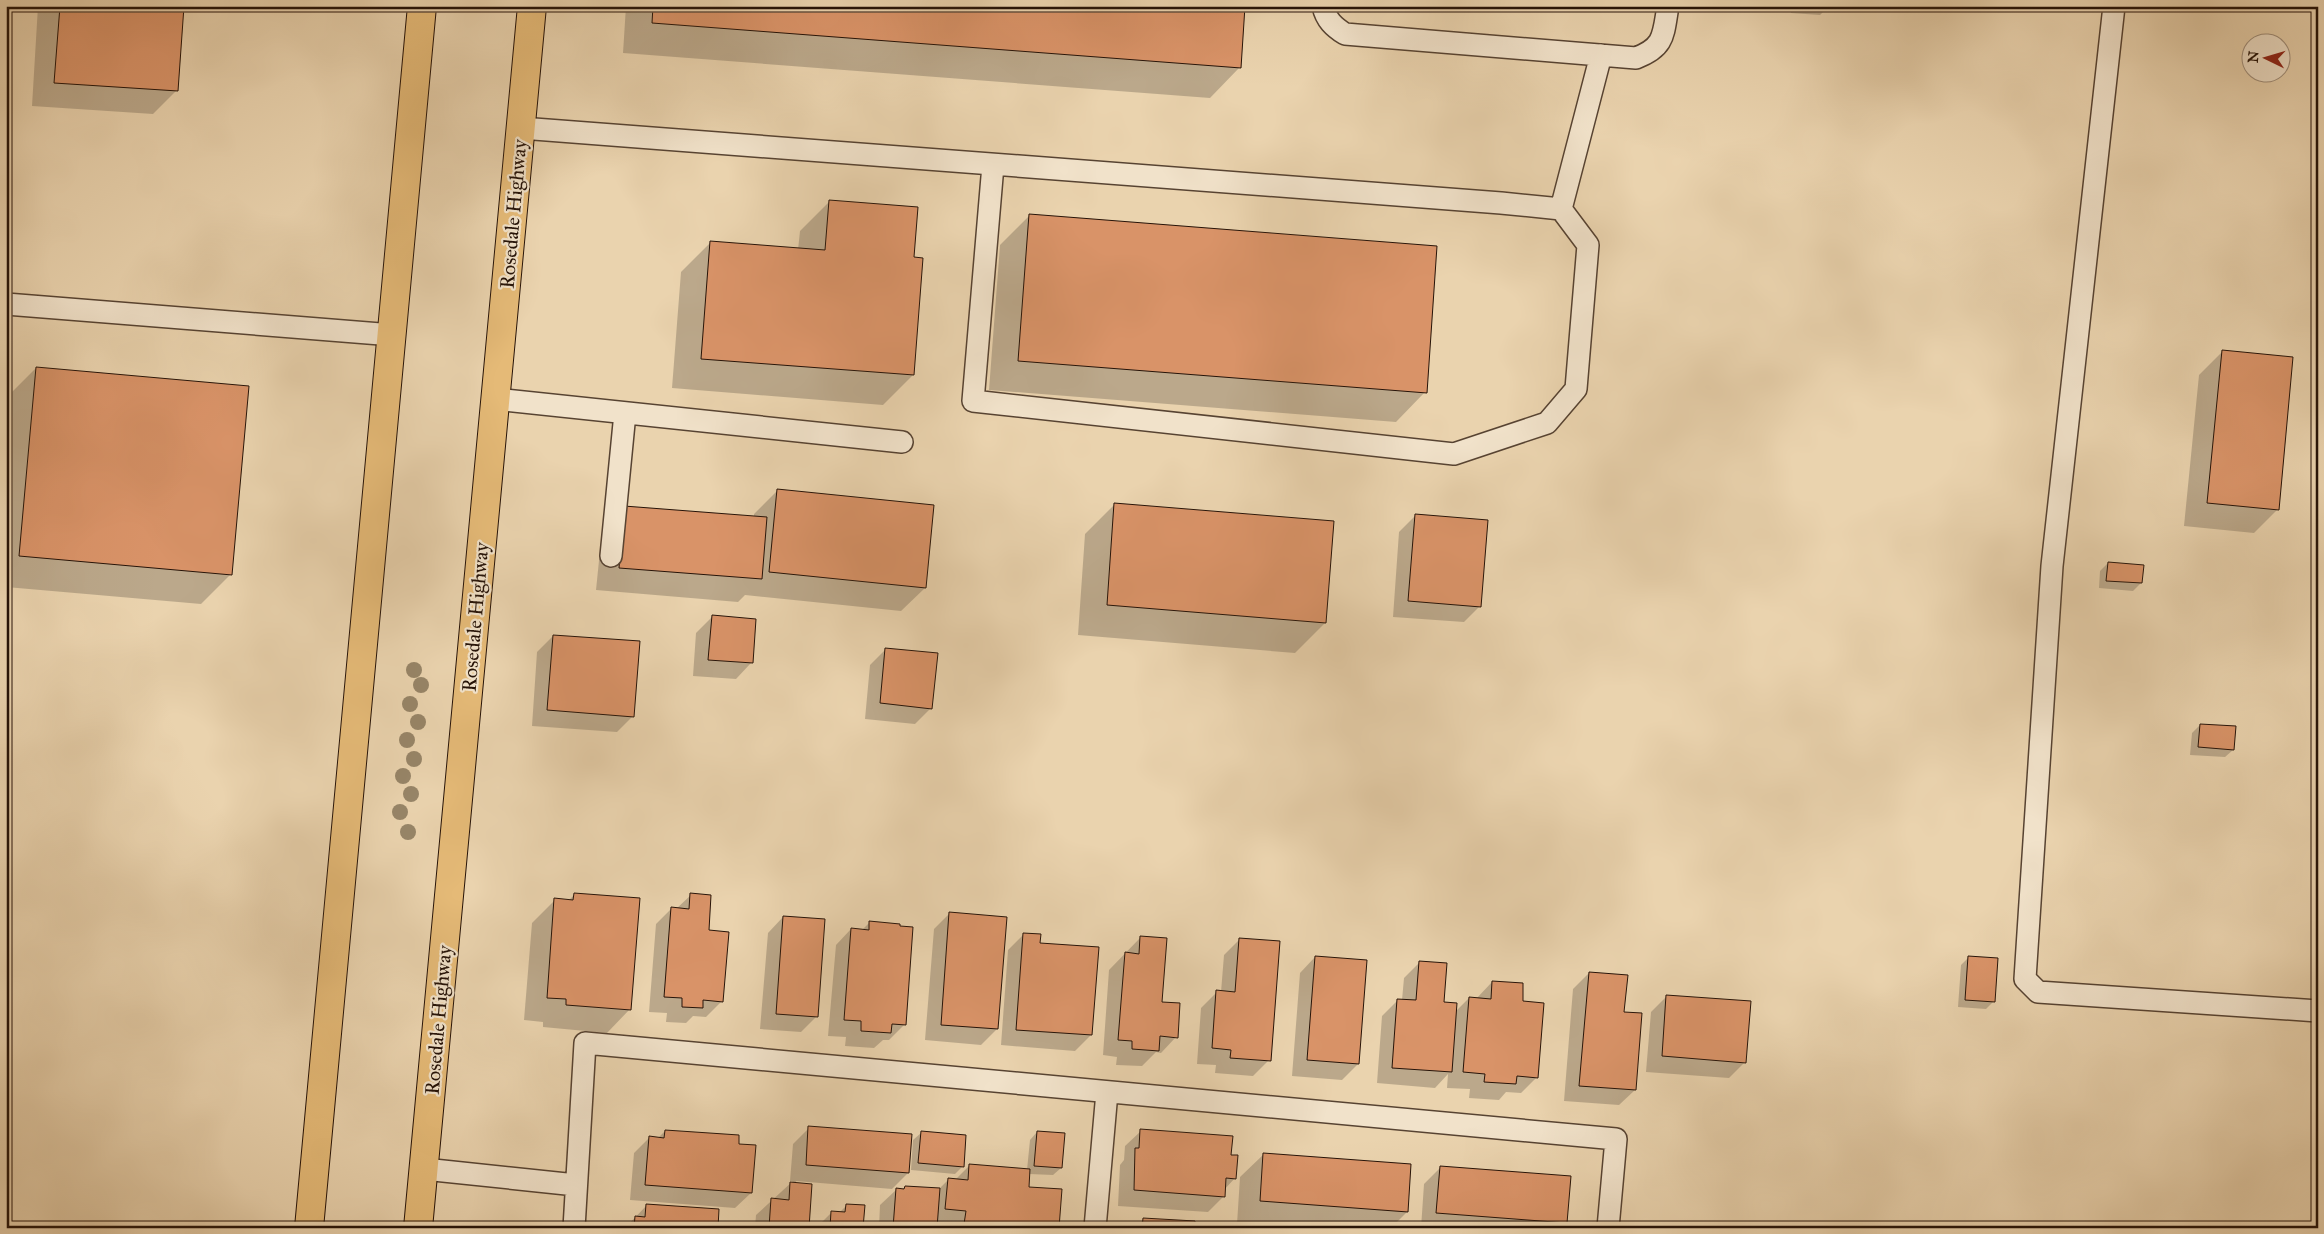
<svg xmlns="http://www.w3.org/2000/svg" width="2324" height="1234" viewBox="0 0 2324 1234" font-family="'IM FELL Great Primer',serif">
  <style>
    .shadow { fill: #0003 }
    .building { fill: #d99368; stroke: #261308 }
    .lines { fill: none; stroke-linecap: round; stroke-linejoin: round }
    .service-casing { stroke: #574332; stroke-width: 24 }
    .primary-casing { stroke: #261308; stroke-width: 30 }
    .service { stroke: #f1e2ca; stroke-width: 21 }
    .primary { stroke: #e5ba77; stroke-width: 28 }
    .tree { fill: #978568 }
    .labels { text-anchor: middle; stroke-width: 4.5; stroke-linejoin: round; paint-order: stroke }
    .street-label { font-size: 20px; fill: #261308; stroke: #f1e2ca }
  </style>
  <rect width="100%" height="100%" fill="#ead3ae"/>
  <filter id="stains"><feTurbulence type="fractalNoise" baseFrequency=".004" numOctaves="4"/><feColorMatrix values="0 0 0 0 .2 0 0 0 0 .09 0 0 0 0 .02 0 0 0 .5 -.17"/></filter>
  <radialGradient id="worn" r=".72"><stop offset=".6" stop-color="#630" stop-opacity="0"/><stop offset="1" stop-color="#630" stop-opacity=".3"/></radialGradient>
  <path class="shadow" d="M 38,6 L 182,6 L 177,90 L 153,114 L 32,106 Z
    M 626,6 L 1244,6 L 1239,68 L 1210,98 L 623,53 Z
    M 1791,6 L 1829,6 L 1820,15 L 1791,13 Z
    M 830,201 L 913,258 L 921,259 L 913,375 L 883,405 L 672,388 L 681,272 L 710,243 L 798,250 L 800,231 Z
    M 1029,216 L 1425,392 L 1396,422 L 989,390 L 1000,245 Z
    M 2222,352 L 2277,510 L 2254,533 L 2184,526 L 2199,375 Z
    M 36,368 L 231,574 L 201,604 L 6,587 L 6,398 Z
    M 778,490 L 925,588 L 901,611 L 745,595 L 738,602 L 596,590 L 602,531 L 625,507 L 754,518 L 754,514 Z
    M 1115,504 L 1325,623 L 1295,653 L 1078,635 L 1085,534 Z
    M 1415,516 L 1480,606 L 1464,622 L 1393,617 L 1399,532 Z
    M 2108,563 L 2141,583 L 2133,591 L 2099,588 L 2100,571 Z
    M 712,617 L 755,620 L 751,663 L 736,679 L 693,676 L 696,633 Z
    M 553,636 L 633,716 L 617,732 L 532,726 L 537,652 Z
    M 886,649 L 931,708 L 915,724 L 865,719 L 870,665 Z
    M 2200,725 L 2233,750 L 2225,757 L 2190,755 L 2192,733 Z
    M 575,894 L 630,1009 L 607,1033 L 543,1027 L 543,1022 L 524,1020 L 532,923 L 555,900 L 568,901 Z
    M 691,895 L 722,1001 L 706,1017 L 693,1016 L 686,1023 L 666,1022 L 667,1013 L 649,1012 L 656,924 L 671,909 L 676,909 Z
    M 950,913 L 997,1029 L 981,1045 L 925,1040 L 934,929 Z
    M 783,917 L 817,1016 L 801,1032 L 760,1029 L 768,933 Z
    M 869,923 L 905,1024 L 889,1040 L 883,1040 L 874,1048 L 845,1046 L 846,1037 L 828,1036 L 836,945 L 851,929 L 862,930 Z
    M 1023,935 L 1039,944 L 1091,1035 L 1075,1051 L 1001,1045 L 1008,950 Z
    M 1141,937 L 1161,1003 L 1176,1037 L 1161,1053 L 1156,1052 L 1142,1066 L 1116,1065 L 1117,1057 L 1103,1055 L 1109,970 Z
    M 1240,939 L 1269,1060 L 1253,1076 L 1215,1073 L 1216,1065 L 1197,1064 L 1201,1008 L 1217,992 L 1221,992 L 1224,955 Z
    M 1315,957 L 1358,1064 L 1342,1080 L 1292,1076 L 1300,973 Z
    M 1969,957 L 1994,1001 L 1986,1009 L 1958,1007 L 1961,965 Z
    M 1420,962 L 1443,1003 L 1455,1012 L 1469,998 L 1476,999 L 1492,982 L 1521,1002 L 1537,1077 L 1521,1093 L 1506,1092 L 1499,1100 L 1469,1098 L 1470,1089 L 1447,1088 L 1448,1074 L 1435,1088 L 1377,1083 L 1382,1016 L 1398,1000 L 1402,1000 L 1404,978 Z
    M 1589,973 L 1623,1013 L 1635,1090 L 1619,1105 L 1564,1101 L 1573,989 Z
    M 1667,996 L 1745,1062 L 1729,1078 L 1646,1072 L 1651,1012 Z
    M 809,1128 L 908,1173 L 892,1189 L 796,1181 L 807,1228 L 755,1228 L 756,1215 L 793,1181 L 790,1181 L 793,1144 Z
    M 665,1131 L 737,1145 L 751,1193 L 735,1208 L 630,1200 L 634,1153 L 649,1138 L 658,1138 Z
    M 1141,1131 L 1230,1156 L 1235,1178 L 1224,1190 L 1224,1196 L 1208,1212 L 1118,1206 L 1120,1165 L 1124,1160 L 1125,1146 Z
    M 1037,1132 L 1061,1168 L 1053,1175 L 1029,1174 L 1027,1188 L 1057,1228 L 879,1228 L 880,1205 L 896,1190 L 902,1190 L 905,1187 L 938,1190 L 948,1180 L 955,1180 L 969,1166 L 1027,1170 L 1030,1140 Z
    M 921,1133 L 963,1166 L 955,1174 L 911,1170 L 913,1140 Z
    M 1264,1154 L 1410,1165 L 1407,1212 L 1391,1228 L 1286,1228 L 1237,1224 L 1240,1177 Z
    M 1440,1168 L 1566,1223 L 1560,1228 L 1421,1228 L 1424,1184 Z
    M 647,1205 L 716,1228 L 625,1228 Z
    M 847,1205 L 862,1228 L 816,1228 L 832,1212 L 839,1213 Z
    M 1144,1219 L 1194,1228 L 1135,1228 Z"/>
  <path class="building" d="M 60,6 L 184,6 L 178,91 L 54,83 Z
    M 653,6 L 1245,6 L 1241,68 L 652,23 Z
    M 829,200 L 918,207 L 914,257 L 923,258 L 914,375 L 701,359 L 710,241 L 825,250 Z
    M 1029,214 L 1437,246 L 1427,393 L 1018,361 Z
    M 2222,350 L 2293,357 L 2279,510 L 2207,503 Z
    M 36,367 L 249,386 L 232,575 L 19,556 Z
    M 777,489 L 934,505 L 926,588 L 769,572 Z
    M 1114,503 L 1334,521 L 1326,623 L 1107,605 Z
    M 624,506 L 767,517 L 762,579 L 619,568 Z
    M 1415,514 L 1488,520 L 1481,607 L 1408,601 Z
    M 2108,562 L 2144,565 L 2142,583 L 2106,581 Z
    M 712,615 L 756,619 L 753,663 L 708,660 Z
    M 553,635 L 640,641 L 634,717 L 547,710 Z
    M 885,648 L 938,653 L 932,709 L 880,703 Z
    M 2200,724 L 2236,726 L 2234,750 L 2198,747 Z
    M 574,893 L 640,898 L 631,1010 L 566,1005 L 566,999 L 547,998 L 554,898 L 573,900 Z
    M 690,893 L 711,895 L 709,930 L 729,932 L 723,1002 L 703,1000 L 703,1008 L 682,1007 L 682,998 L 664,997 L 671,907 L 689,909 Z
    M 949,912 L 1007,917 L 998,1029 L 941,1025 Z
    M 783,916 L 825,919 L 818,1017 L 776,1014 Z
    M 869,921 L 900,924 L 900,926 L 913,927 L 906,1025 L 892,1024 L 891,1033 L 861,1031 L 861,1021 L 844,1020 L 851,928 L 869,930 Z
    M 1023,933 L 1041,934 L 1040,943 L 1099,947 L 1092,1035 L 1016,1030 Z
    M 1140,936 L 1167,938 L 1162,1002 L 1180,1003 L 1178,1038 L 1160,1036 L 1159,1051 L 1132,1049 L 1132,1041 L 1118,1040 L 1125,952 L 1139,954 Z
    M 1239,938 L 1280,941 L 1271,1061 L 1230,1058 L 1231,1050 L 1212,1048 L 1216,990 L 1235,992 Z
    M 1315,956 L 1367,960 L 1359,1064 L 1307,1060 Z
    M 1968,956 L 1998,958 L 1995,1002 L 1965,1000 Z
    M 1419,961 L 1447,963 L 1444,1002 L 1457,1003 L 1452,1072 L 1392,1068 L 1397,999 L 1416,1000 Z
    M 1589,972 L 1628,975 L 1624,1012 L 1642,1013 L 1636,1090 L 1579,1086 Z
    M 1492,981 L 1523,983 L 1523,1001 L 1544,1003 L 1538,1078 L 1517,1076 L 1516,1084 L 1484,1082 L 1485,1074 L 1463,1072 L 1469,997 L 1491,999 Z
    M 1666,995 L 1751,1001 L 1746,1063 L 1662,1056 Z
    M 808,1126 L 912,1134 L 909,1173 L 806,1165 Z
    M 1140,1129 L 1233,1136 L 1231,1155 L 1238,1155 L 1236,1179 L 1226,1178 L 1225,1197 L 1134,1190 L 1135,1148 L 1139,1148 Z
    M 665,1130 L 739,1135 L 739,1144 L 756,1145 L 752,1193 L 645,1185 L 649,1136 L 664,1138 Z
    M 921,1131 L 966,1135 L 964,1167 L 918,1163 Z
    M 1037,1131 L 1065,1133 L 1062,1168 L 1034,1166 Z
    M 1263,1153 L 1411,1164 L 1408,1212 L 1260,1201 Z
    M 969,1164 L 1030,1169 L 1029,1187 L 1062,1189 L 1059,1228 L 984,1228 L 984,1225 L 964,1224 L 966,1211 L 945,1209 L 948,1178 L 968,1180 Z
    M 1440,1166 L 1571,1176 L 1567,1223 L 1436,1213 Z
    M 790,1182 L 812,1184 L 809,1228 L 769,1228 L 771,1198 L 789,1200 Z
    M 905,1186 L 940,1188 L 937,1228 L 893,1228 L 896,1188 L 904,1189 Z
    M 646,1204 L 719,1209 L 718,1228 L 634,1228 L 635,1216 L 645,1217 Z
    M 846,1204 L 865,1205 L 863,1228 L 830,1228 L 831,1211 L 845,1212 Z
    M 1143,1218 L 1195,1221 L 1195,1228 L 1142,1228 Z
    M 1213,1224 L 1232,1225 L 1231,1228 L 1213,1228 Z"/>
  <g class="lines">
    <defs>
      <path id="service" d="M 1323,6 C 1326,20 1334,27 1345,34 L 1636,58 C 1665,47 1663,35 1668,6
        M 2114,6 L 2052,566 L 2025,979 L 2038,992 L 2318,1011
        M 521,128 L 1501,203 L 1561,209 L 1588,245 L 1576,389 L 1547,423 L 1454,454 L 973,401 L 993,165
        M 1561,209 L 1601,55
        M 6,304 L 393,335
        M 495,399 L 902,442
        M 611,556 L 625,413
        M 424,1169 L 576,1185
        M 574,1228 L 585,1043 L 1616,1139 L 1608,1228
        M 1095,1228 L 1107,1092"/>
      <path id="primary" d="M 309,1228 L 422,6
        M 418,1228 L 532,6"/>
    </defs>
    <use href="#service" class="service-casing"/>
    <use href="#primary" class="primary-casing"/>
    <use href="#service" class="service"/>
    <use href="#primary" class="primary"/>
  </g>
  <g class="tree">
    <circle cx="414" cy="670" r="8"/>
    <circle cx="421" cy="685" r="8"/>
    <circle cx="410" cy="704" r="8"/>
    <circle cx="418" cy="722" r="8"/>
    <circle cx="407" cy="740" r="8"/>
    <circle cx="414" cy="759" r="8"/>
    <circle cx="403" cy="776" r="8"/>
    <circle cx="411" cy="794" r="8"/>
    <circle cx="400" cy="812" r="8"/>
    <circle cx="408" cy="832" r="8"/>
  </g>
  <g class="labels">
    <g class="street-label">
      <text transform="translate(513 214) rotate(-85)" y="7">Rosedale Highway</text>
      <text transform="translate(475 617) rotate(-85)" y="7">Rosedale Highway</text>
      <text transform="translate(438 1020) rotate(-85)" y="7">Rosedale Highway</text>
    </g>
  </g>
  <rect width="2324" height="1234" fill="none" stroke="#ead3ae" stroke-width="25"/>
  <rect x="8" y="8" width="2309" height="1219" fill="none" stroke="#261308" stroke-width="2.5"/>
  <rect x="12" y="12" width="2299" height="1209" fill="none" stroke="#261308"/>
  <g transform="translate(2266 58) rotate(275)"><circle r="24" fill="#f1e2ca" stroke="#a08f7c"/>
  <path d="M0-4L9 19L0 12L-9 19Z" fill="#8f2418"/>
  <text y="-8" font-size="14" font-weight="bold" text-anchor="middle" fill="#261308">N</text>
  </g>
  <rect width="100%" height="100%" filter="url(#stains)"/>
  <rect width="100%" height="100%" fill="url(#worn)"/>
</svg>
